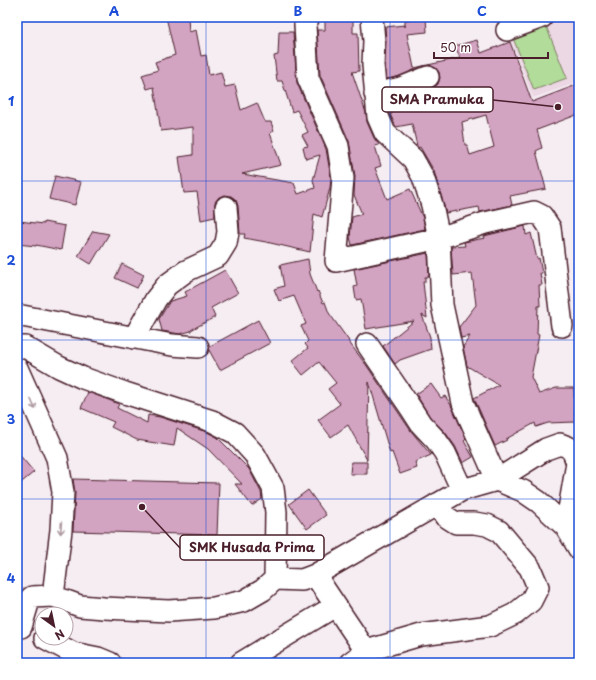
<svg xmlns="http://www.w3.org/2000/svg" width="596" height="680" viewBox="0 0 596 680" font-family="'Playpen Sans',sans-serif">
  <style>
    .built { fill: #ecd7e4 }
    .green { fill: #b1dc99; stroke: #7e7e62 }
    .building { fill: #d3a3c2; stroke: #4a1f2b; fill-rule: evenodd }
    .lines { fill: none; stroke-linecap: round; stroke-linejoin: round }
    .minor-casing { stroke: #4a1f2b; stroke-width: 24 }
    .minor { stroke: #fff; stroke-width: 21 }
    .oneway { stroke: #ae9aa0 }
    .grid { fill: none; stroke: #1d4ed8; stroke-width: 1; stroke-opacity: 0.55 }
    .leader { fill: none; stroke: #4a1f2b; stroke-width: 1.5 }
    .callout-dot { fill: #4a1f2b; stroke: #fff; stroke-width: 1.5 }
    .callout { fill: #fff; stroke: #4a1f2b; stroke-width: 1.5 }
    .callout-label { font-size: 13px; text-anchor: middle; font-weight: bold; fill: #4a1f2b }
    .neatline { fill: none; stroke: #1d4ed8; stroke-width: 1.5 }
    .grid-label { font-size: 13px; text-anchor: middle; font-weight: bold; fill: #1d4ed8 }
  </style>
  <rect width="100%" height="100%" fill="#f6edf3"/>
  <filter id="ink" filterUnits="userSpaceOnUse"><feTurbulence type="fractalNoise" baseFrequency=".025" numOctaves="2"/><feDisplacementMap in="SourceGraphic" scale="8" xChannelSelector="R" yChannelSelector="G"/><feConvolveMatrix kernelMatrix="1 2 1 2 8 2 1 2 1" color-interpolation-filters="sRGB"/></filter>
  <g filter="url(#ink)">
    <path class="built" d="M 542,17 L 579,17 L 579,82 L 533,98 L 507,30 Z"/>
    <path class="green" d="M 546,26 L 567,78 L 534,90 L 513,38 Z"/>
    <path class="building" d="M 166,17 L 188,17 L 189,32 L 196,30 L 201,56 L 206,55 L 209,75 L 221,72 L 225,87 L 235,85 L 241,110 L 257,103 L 265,122 L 271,122 L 274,131 L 270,133 L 281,165 L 242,174 L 294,183 L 298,194 L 315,188 L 313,180 L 320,155 L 306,159 L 303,147 L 308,146 L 302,135 L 308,132 L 297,110 L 292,112 L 282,81 L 277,81 L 274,56 L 278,55 L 279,32 L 293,32 L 297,83 L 326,149 L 331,178 L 330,188 L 322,217 L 314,214 L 310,252 L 266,242 L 244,238 L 245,234 L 240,234 L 238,206 L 236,200 L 231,196 L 225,195 L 219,197 L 215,202 L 215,217 L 201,220 L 197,192 L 184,193 L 179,157 L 193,155 L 193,127 L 161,131 L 154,87 L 147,89 L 142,75 L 158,70 L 155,62 L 175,55 Z
      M 325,17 L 353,17 L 353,33 L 358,33 L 359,71 L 352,72 L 366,113 L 367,122 L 374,138 L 379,145 L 375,146 L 381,166 L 375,168 L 387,199 L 410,189 L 423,218 L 425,229 L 352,245 L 350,237 L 352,217 L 362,214 L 354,195 L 355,176 L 349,141 L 320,75 L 317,30 L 325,30 Z
      M 426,18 L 427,32 L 407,34 L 414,68 L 460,58 L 455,46 L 477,40 L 481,53 L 510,42 L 532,102 L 579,84 L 579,114 L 537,130 L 542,148 L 536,151 L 546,189 L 510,196 L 512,205 L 480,212 L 479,207 L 446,213 L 434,171 L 420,147 L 418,148 L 417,146 L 412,124 L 396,127 L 390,114 L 392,114 L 391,103 L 406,99 L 433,88 L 438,84 L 440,78 L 439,72 L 436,68 L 429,65 L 423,66 L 397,77 L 387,79 L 385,65 L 386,41 L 385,27 L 405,25 L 405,27 L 405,20 ZM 486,115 L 494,147 L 470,155 L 467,145 L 465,145 L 462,122 Z
      M 55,176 L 81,182 L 75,205 L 49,199 Z
      M 19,221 L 44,224 L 44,222 L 65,226 L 61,250 L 36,245 L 36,246 L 17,244 Z
      M 525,226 L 526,235 L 531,233 L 537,259 L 539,258 L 542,273 L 540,273 L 542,285 L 539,285 L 540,306 L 538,306 L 537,334 L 539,335 L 531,377 L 539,394 L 556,388 L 574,388 L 575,422 L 548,423 L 536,427 L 535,423 L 506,439 L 507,440 L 495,446 L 474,398 L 499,385 L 467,366 L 463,347 L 470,336 L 461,338 L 459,327 L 476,305 L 472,273 L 453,275 L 451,247 L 465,246 L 464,242 L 485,238 L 484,236 L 488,235 Z
      M 93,231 L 109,234 L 91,264 L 78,256 Z
      M 428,253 L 429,277 L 425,277 L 425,282 L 423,282 L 427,318 L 422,315 L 430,337 L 431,349 L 400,360 L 395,364 L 383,346 L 414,321 L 366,329 L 361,299 L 356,300 L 354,287 L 357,286 L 354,269 Z
      M 308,259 L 310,274 L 317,292 L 318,291 L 323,303 L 325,302 L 329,313 L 349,341 L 348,341 L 367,366 L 411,431 L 431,455 L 415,462 L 417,468 L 400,474 L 392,452 L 390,453 L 369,382 L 367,460 L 348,425 L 331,437 L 318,420 L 340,404 L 328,389 L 336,383 L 319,362 L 303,375 L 292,361 L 308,348 L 305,344 L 308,341 L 301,326 L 306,324 L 294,296 L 279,301 L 274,289 L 284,286 L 280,265 Z
      M 122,264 L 144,275 L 137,288 L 115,278 Z
      M 225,270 L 238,293 L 211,308 L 215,317 L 191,330 L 191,331 L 180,334 L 162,331 L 159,319 L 170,301 L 187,296 L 185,292 Z
      M 258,320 L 270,343 L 220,370 L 209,350 L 210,346 Z
      M 431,384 L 441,398 L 445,396 L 451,405 L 466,439 L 464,441 L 473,457 L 463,463 L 455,446 L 445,432 L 430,417 L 416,394 Z
      M 88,392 L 119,404 L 117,408 L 147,423 L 148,415 L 160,417 L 207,432 L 217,437 L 249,469 L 261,492 L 262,499 L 252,506 L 235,484 L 242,484 L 208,449 L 177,428 L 174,446 L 137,440 L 111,427 L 114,422 L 81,408 Z
      M 17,452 L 34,472 L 17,486 Z
      M 351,462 L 367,462 L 367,474 L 350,474 Z
      M 73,479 L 219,483 L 217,535 L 73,531 L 75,493 Z
      M 308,490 L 326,515 L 307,529 L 289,504 Z"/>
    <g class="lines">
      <defs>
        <path id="minor" d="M 309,17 L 305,25 L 308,78 L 338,146 L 343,178 L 336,261 L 439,238 L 485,223 L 534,212 L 542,216 L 550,228 L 562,326
          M 372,17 L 374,41 L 373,65 L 378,117 L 385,133 L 413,159 L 423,177 L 432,205 L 439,238 L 442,305 L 463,403 L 497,480 L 523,491 L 539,502 L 566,527 L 579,549
          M 507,30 L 542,17
          M 375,94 L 401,88 L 428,77
          M 17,315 L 172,345 L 198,347
          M 134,338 L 156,299 L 167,285 L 186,271 L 218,256 L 226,243 L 228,232 L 226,207
          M 367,344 L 410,407 L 421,424 L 436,440 L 445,453 L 462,490
          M 17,347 L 25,347 L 59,367 L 83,378 L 125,393 L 212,421 L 235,433 L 255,455 L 273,488 L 276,512 L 275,579 L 263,590 L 244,601 L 214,608 L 169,611 L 104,608 L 80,606 L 53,596 L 32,597 L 29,600 L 21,627
          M 17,368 L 57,458 L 63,492 L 61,530 L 53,596
          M 315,575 L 366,651 L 350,663
          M 275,579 L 302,580 L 315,575 L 462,490 L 497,480 L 546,449 L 560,444 L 568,447 L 573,452 L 577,463 L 566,527
          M 45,638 L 73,653 L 84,663
          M 366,651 L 421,635 L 490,626 L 515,614 L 531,601 L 538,587 L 530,568 L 499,531 L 487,525 L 474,523 L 456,523 L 445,516 L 437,504
          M 73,653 L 98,658 L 110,663
          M 241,663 L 335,606"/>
      </defs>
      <use href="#minor" class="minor-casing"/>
      <use href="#minor" class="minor"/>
    </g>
    <defs><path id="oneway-shaft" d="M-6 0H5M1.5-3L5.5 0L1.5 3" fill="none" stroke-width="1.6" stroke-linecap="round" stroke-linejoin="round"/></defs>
    <g class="oneway">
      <use href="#oneway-shaft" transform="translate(33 404) rotate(67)"/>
      <use href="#oneway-shaft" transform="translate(61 528) rotate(94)"/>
    </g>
  </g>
  <path class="grid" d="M 206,17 L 206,663M 390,17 L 390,663M 17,181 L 579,181M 17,340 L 579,340M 17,499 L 579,499"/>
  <path class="leader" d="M558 107L493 100M142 507L180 548"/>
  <g class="callout-dot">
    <circle cx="558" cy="107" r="4"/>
    <circle cx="142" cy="507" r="4"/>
  </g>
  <g class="callout">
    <rect x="382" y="87" width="111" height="25" rx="4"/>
    <rect x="180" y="535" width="144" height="25" rx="4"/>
  </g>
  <g class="callout-label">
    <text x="437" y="104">SMA Pramuka</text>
    <text x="252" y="552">SMK Husada Prima</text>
  </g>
  <rect width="596" height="680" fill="none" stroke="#fff" stroke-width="44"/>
  <g transform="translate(54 626) rotate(147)"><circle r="19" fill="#ffffff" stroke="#b7a5aa"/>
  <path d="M0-3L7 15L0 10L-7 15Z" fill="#4a1f2b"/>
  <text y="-6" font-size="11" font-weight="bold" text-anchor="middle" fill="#4a1f2b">N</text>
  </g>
  <path d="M434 52v6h114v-6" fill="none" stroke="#4a1f2b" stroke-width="2"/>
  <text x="440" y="52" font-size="12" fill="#4a1f2b" stroke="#ffffff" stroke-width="3" paint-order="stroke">50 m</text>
  <rect x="22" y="22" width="552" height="636" class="neatline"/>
  <g class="grid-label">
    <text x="114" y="16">A</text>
    <text x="298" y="16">B</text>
    <text x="482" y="16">C</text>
    <text x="11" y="106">1</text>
    <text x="11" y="265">2</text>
    <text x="11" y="424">3</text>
    <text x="11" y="583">4</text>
  </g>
</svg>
